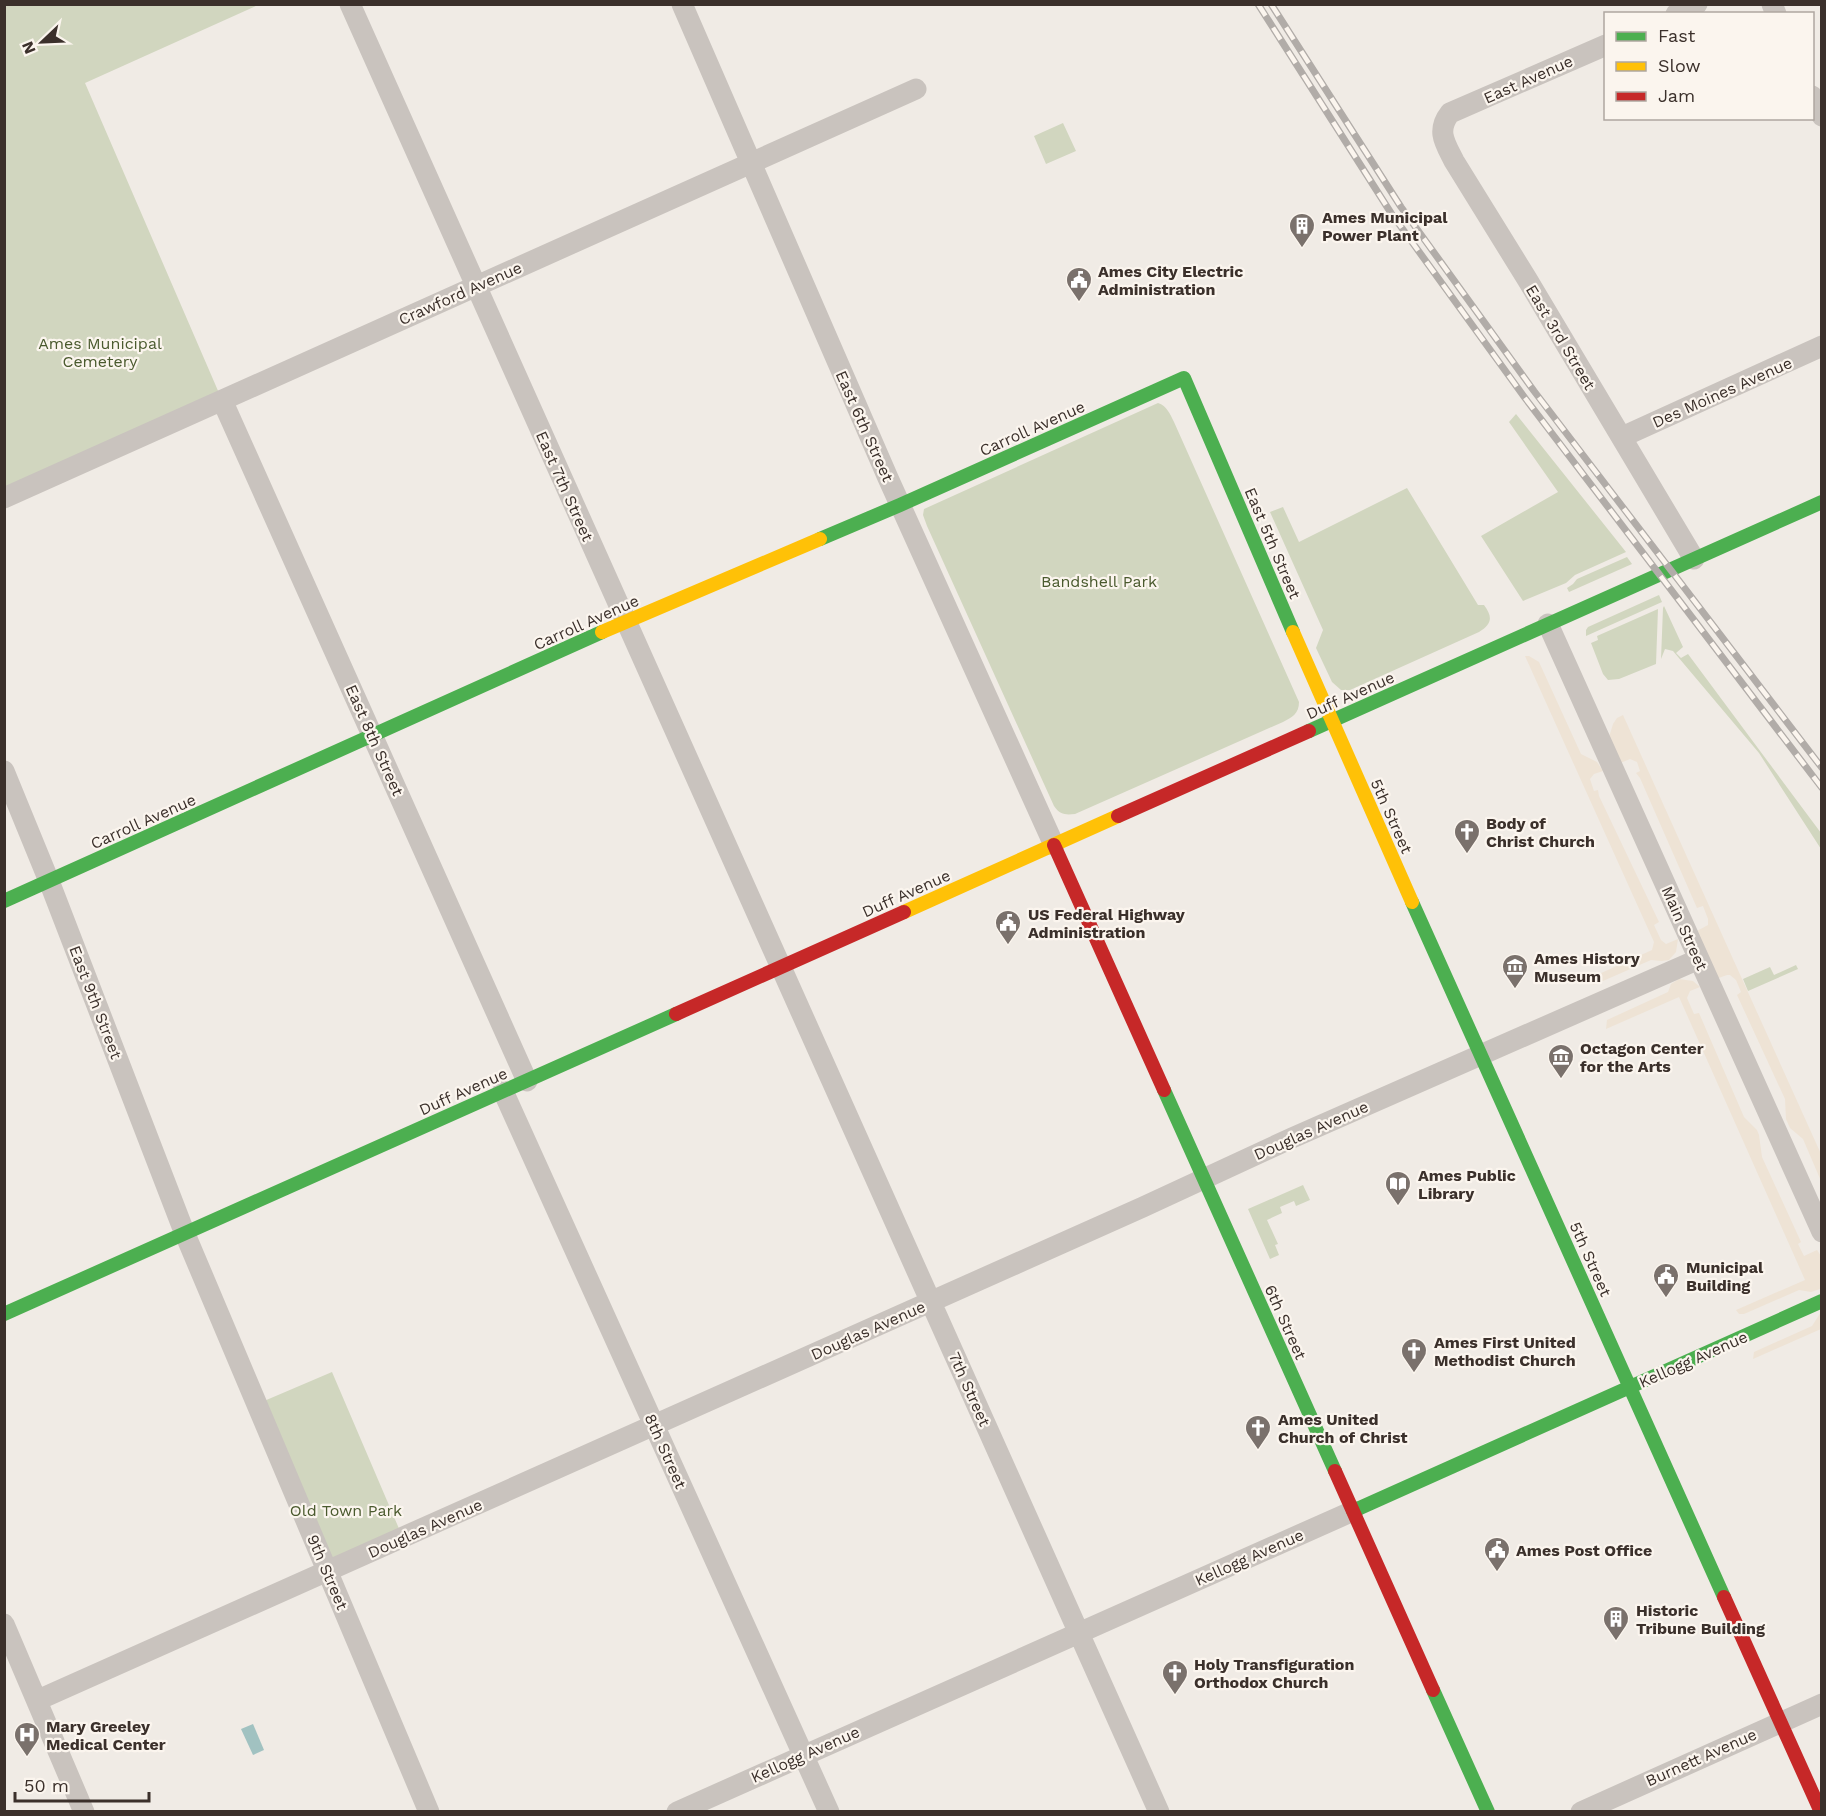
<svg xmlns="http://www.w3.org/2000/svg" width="1826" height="1816" viewBox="0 0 1826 1816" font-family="'Work Sans',sans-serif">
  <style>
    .green { fill: #d1d6bf }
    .plaza { fill: #eee3d5 }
    .water { fill: #a1c2c1 }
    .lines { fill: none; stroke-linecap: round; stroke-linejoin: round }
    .street { stroke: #c9c3be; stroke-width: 21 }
    .fast { stroke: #4caf50; stroke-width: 14 }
    .slow { stroke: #ffc107; stroke-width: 14 }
    .jam { stroke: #c62828; stroke-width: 14 }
    .rail-casing { stroke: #b1aca8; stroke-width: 7 }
    .rail { stroke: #fbf5ee; stroke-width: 4.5; stroke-dasharray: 14; stroke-linecap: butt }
    .labels { text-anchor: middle; stroke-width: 4.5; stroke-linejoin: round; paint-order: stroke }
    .street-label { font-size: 16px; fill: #3b302b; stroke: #fbf5ee }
    .poi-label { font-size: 16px; font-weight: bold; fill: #3b302b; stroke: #fbf5ee; text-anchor: start }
    .park-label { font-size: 16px; fill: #4a5a2e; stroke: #fbf5ee }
  </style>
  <rect width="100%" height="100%" fill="#f0ebe5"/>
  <path class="green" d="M 4,5 L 258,5 L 85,83 L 222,400 L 4,498 Z
    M 1063,123 L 1076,151 L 1046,164 L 1034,136 Z
    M 1158,403 C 1167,406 1170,414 1174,422 L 1299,702 C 1299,714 1292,717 1283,722 L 1075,814 C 1066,815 1060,815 1054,806 L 927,526 L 923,515 L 924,509 Z
    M 1516,414 L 1626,552 L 1575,575 L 1566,583 L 1523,601 L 1481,536 L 1558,492 L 1509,422 Z
    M 1407,488 L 1478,605 L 1484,605 C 1493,617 1492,624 1479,632 L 1350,690 L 1341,690 L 1332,682 L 1316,648 L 1323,630 L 1270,512 L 1283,507 L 1299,542 Z
    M 1627,557 L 1632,564 L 1569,592 L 1567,588 L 1573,584 L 1577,579 Z
    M 1659,595 L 1662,602 L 1586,636 L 1586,630 L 1588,627 Z
    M 1664,606 L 1683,647 L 1676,653 L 1681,658 L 1688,654 L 1821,833 L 1821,849 L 1759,753 L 1673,651 L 1665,649 L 1661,659 L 1663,608 Z
    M 1658,609 L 1656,664 L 1619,679 L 1608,680 L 1603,674 L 1591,643 L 1598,640 L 1597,636 Z
    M 1796,965 L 1798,969 L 1748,991 L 1743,979 L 1770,967 L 1774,975 Z
    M 1303,1185 L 1310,1200 L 1296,1206 L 1294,1201 L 1280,1207 L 1282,1213 L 1267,1220 L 1278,1244 L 1275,1245 L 1279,1255 L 1270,1259 L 1248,1209 Z
    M 332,1372 L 403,1538 L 327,1571 L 257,1404 Z"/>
  <path class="plaza" d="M 1525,656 L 1529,656 L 1539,662 L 1581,754 L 1597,762 L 1603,771 L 1594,774 L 1590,779 L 1594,791 L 1598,790 L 1599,796 L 1659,922 L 1654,925 L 1661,940 L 1666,944 L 1678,939 L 1676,952 L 1669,960 L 1662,961 L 1651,960 L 1596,984 L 1593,985 L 1588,979 L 1652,950 L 1654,942 Z
    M 1623,715 L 1821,1154 L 1821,1181 L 1803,1139 L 1790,1128 L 1786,1119 L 1785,1099 L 1737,995 L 1741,992 L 1736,980 L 1730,975 L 1727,975 L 1716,979 L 1695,932 L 1708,925 L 1708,919 L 1703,906 L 1697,908 L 1640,778 L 1636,773 L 1640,771 L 1637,762 L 1630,759 L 1618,764 L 1609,737 L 1613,724 L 1617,718 Z
    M 1679,979 L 1693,981 L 1700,987 L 1690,991 L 1687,998 L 1694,1014 L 1699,1013 L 1744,1117 L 1757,1130 L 1759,1135 L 1762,1157 L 1801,1242 L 1798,1244 L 1804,1256 L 1817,1250 L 1821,1256 L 1821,1287 L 1820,1289 L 1811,1292 L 1799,1290 L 1744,1314 L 1739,1314 L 1736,1310 L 1805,1280 L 1679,997 L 1606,1029 L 1607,1020 L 1668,992 L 1671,984 Z
    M 1821,1312 L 1821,1329 L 1753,1359 L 1754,1352 L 1812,1326 Z"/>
  <path class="water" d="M 253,1724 L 264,1750 L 253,1755 L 241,1729 Z"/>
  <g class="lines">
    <path class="street" d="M 350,4 L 1159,1812
      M 682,4 L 888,478 L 1054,845
      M 1772,4 L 1776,14
      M 1676,14 L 1697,4
      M 1606,45 L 1450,113 C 1436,131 1445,143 1454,161 L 1527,279 L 1694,559
      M 1812,96 L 1822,116
      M 222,400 L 527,1081
      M 1622,437 L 1822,346
      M 4,498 L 916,89
      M 1548,624 L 1822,1232
      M 4,771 L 49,881 L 185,1234 L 429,1812
      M 503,1091 L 829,1812
      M 4,1624 L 84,1812
      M 38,1700 L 1143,1207 L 1292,1138 L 1699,959
      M 677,1812 L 1353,1511
      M 1581,1812 L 1822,1704"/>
    <path class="fast" d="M 820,539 L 900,505 L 1184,378 L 1293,632
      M 1309,731 L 1822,502
      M 4,901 L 602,632
      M 1412,902 L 1724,1597
      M 1164,1090 L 1335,1471
      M 4,1314 L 676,1014
      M 1353,1511 L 1822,1301
      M 1433,1690 L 1488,1812"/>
    <path class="slow" d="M 602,632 L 820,539
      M 1293,632 L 1412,902
      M 904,912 L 1118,816"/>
    <path class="jam" d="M 1118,816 L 1309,731
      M 1054,845 L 1164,1090
      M 676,1014 L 904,912
      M 1335,1471 L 1433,1690
      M 1724,1597 L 1821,1812"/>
    <defs>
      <path id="rail" d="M 1258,4 L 1391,213 L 1525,398 L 1822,788
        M 1271,4 L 1401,207 L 1534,391 L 1822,768"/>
    </defs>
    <use href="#rail" class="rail-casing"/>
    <use href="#rail" class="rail"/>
  </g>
  <defs>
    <symbol id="building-pin" viewBox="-11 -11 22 30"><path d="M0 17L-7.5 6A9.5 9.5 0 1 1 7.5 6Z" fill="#7a716c" stroke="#fbf5ee"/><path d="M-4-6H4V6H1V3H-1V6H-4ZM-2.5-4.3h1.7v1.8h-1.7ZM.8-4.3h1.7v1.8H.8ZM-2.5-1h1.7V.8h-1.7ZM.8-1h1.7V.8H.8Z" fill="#fff"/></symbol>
    <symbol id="civic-pin" viewBox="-11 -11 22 30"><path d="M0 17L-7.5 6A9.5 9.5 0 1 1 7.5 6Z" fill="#7a716c" stroke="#fbf5ee"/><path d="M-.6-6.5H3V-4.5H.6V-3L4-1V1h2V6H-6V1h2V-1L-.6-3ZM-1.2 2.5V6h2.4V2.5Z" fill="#fff"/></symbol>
    <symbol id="church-pin" viewBox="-11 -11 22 30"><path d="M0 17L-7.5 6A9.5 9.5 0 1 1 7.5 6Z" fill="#7a716c" stroke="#fbf5ee"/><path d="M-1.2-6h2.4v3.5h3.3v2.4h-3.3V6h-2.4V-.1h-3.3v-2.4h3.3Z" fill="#fff"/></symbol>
    <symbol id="museum-pin" viewBox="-11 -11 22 30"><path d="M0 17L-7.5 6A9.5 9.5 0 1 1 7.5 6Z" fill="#7a716c" stroke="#fbf5ee"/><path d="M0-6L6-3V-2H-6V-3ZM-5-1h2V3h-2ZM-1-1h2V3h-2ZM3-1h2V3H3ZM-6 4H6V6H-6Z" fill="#fff"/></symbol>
    <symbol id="library-pin" viewBox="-11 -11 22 30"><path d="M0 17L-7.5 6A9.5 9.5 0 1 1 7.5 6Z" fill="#7a716c" stroke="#fbf5ee"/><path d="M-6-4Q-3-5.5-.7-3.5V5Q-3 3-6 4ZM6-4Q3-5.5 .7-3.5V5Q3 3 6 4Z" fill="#fff"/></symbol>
    <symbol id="hospital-pin" viewBox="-11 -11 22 30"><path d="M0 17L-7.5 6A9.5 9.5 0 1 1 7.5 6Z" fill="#7a716c" stroke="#fbf5ee"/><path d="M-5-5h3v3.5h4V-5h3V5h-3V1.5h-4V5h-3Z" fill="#fff"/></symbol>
  </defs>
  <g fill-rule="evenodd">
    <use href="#building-pin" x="1287" y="211" width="30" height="40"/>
    <use href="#civic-pin" x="1064" y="265" width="30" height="40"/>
    <use href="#church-pin" x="1452" y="817" width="30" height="40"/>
    <use href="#civic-pin" x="993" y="908" width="30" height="40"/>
    <use href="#museum-pin" x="1500" y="952" width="30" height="40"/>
    <use href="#museum-pin" x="1546" y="1042" width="30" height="40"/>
    <use href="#library-pin" x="1383" y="1169" width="30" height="40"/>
    <use href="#civic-pin" x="1651" y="1261" width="30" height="40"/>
    <use href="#church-pin" x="1399" y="1336" width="30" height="40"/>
    <use href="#church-pin" x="1243" y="1413" width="30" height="40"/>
    <use href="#civic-pin" x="1482" y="1535" width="30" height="40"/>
    <use href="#building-pin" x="1601" y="1604" width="30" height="40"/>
    <use href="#church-pin" x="1160" y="1658" width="30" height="40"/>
    <use href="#hospital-pin" x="12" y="1720" width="30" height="40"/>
  </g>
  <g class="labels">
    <g class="street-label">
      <text transform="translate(1528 79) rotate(-24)" y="6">East Avenue</text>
      <text transform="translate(460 293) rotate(-24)" y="6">Crawford Avenue</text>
      <text transform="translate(1561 337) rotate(59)" y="6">East 3rd Street</text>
      <text transform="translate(1722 392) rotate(-24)" y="6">Des Moines Avenue</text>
      <text transform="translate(865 426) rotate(66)" y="6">East 6th Street</text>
      <text transform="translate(1032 428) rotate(-24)" y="6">Carroll Avenue</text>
      <text transform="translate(565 486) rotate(66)" y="6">East 7th Street</text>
      <text transform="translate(1273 543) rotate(67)" y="6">East 5th Street</text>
      <text transform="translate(586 622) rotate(-24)" y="6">Carroll Avenue</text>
      <text transform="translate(1350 695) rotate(-24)" y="6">Duff Avenue</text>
      <text transform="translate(375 740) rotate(66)" y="6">East 8th Street</text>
      <text transform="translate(1392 816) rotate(66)" y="6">5th Street</text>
      <text transform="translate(143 821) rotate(-24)" y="6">Carroll Avenue</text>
      <text transform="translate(906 893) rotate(-24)" y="6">Duff Avenue</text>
      <text transform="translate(1685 928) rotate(66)" y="6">Main Street</text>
      <text transform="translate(96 1002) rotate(69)" y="6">East 9th Street</text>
      <text transform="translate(463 1091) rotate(-24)" y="6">Duff Avenue</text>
      <text transform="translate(1311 1130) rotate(-24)" y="6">Douglas Avenue</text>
      <text transform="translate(1591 1259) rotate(66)" y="6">5th Street</text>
      <text transform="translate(1286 1322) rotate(66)" y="6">6th Street</text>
      <text transform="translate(868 1330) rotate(-24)" y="6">Douglas Avenue</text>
      <text transform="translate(1693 1359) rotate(-24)" y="6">Kellogg Avenue</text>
      <text transform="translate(970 1389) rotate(66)" y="6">7th Street</text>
      <text transform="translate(666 1451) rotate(66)" y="6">8th Street</text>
      <text transform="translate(425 1528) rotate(-24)" y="6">Douglas Avenue</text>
      <text transform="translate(1249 1557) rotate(-24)" y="6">Kellogg Avenue</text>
      <text transform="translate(328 1572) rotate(67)" y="6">9th Street</text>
      <text transform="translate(805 1754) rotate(-24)" y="6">Kellogg Avenue</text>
      <text transform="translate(1701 1757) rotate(-24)" y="6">Burnett Avenue</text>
    </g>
    <g class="poi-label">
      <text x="1322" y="223">Ames Municipal<tspan x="1322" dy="18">Power Plant</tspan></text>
      <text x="1098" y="277">Ames City Electric<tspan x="1098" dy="18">Administration</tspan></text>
      <text x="1486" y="829">Body of<tspan x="1486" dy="18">Christ Church</tspan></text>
      <text x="1028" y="920">US Federal Highway<tspan x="1028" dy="18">Administration</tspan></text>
      <text x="1534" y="964">Ames History<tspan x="1534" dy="18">Museum</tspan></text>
      <text x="1580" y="1054">Octagon Center<tspan x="1580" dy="18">for the Arts</tspan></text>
      <text x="1418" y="1181">Ames Public<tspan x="1418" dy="18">Library</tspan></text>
      <text x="1686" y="1273">Municipal<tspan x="1686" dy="18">Building</tspan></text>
      <text x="1434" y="1348">Ames First United<tspan x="1434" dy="18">Methodist Church</tspan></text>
      <text x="1278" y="1425">Ames United<tspan x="1278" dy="18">Church of Christ</tspan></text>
      <text x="1516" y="1556">Ames Post Office</text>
      <text x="1636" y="1616">Historic<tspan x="1636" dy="18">Tribune Building</tspan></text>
      <text x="1194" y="1670">Holy Transfiguration<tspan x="1194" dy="18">Orthodox Church</tspan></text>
      <text x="46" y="1732">Mary Greeley<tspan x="46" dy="18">Medical Center</tspan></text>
    </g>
    <g class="park-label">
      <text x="100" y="349">Ames Municipal<tspan x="100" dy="18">Cemetery</tspan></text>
      <text x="1099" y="587">Bandshell Park</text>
      <text x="346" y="1516">Old Town Park</text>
    </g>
  </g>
  <rect width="1826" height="1816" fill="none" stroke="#3b302b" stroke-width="12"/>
  <rect x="1604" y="12" width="210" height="108" fill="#fbf5ee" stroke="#aea6a0" stroke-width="1.5"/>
  <rect x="1616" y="32" width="30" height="9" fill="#4caf50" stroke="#aea6a0" stroke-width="1.5"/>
  <text x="1658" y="42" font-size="18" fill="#3b302b">Fast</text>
  <rect x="1616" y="62" width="30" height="9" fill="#ffc107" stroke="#aea6a0" stroke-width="1.5"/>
  <text x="1658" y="72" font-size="18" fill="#3b302b">Slow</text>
  <rect x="1616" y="92" width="30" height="9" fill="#c62828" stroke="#aea6a0" stroke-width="1.5"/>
  <text x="1658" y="102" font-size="18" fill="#3b302b">Jam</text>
  <g transform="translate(42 42) rotate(247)" stroke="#fbf5ee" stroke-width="4.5" paint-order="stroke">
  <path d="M0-4.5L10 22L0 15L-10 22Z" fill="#3b302b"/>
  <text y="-9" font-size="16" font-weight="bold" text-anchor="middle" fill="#3b302b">N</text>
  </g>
  <path d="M15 1792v9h134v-9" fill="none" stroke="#3b302b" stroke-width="3"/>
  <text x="24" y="1792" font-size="18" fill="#3b302b" stroke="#fbf5ee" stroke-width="4.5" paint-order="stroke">50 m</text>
</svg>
